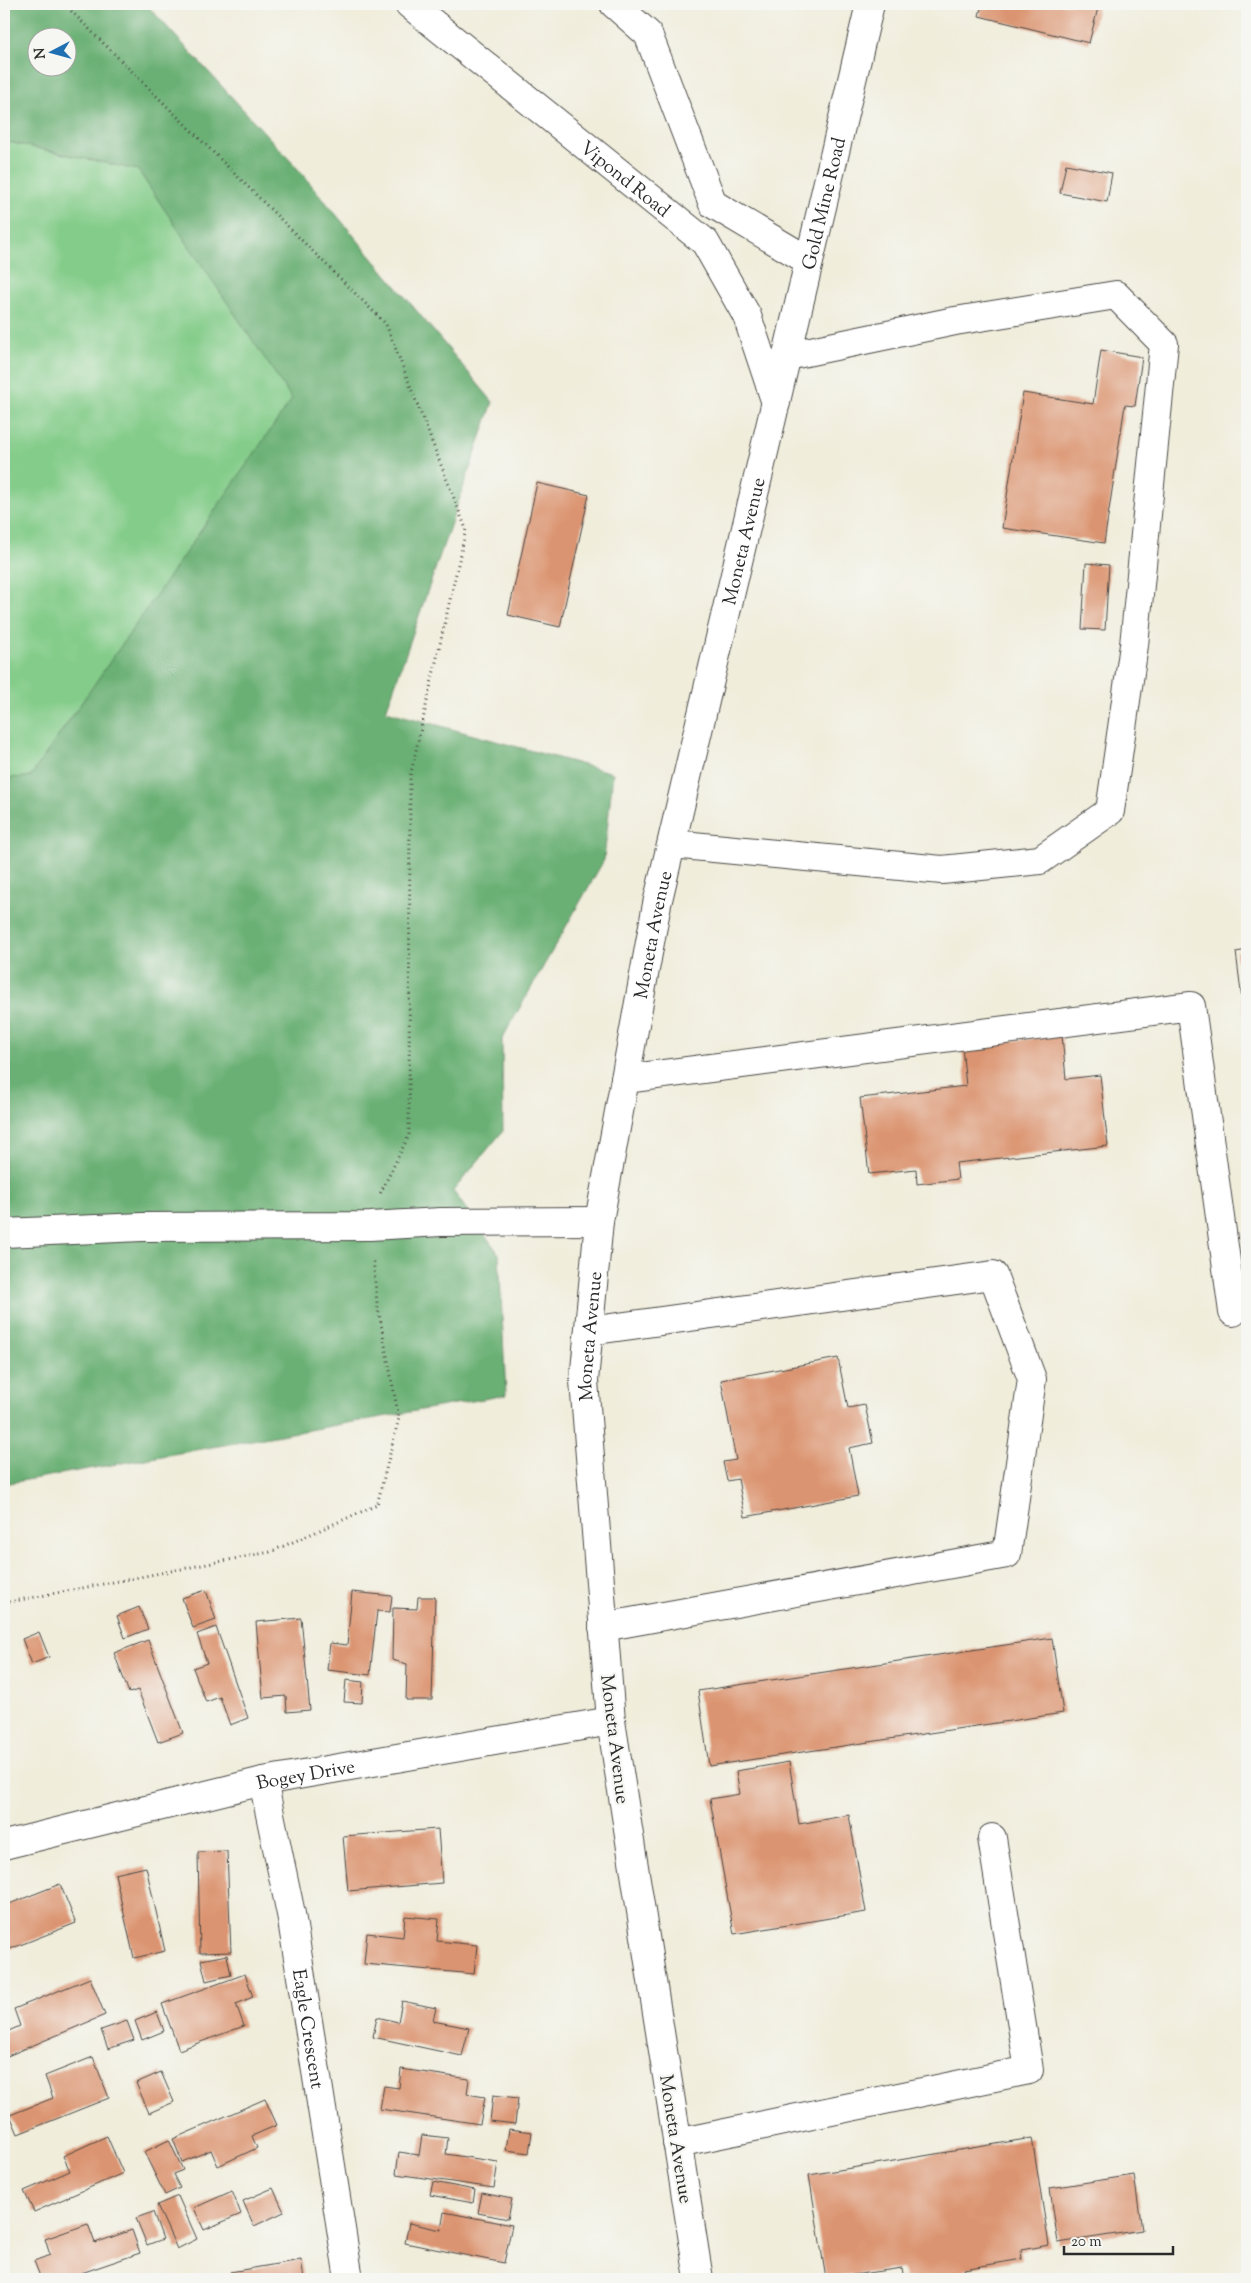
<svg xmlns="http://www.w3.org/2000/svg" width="1251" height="2283" viewBox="0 0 1251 2283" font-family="'Sorts Mill Goudy',serif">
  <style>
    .green { fill: #83cc89; stroke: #577c5a }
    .forest { fill: #6ab075; stroke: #4a6e50; fill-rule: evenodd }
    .building { fill: #db9471 }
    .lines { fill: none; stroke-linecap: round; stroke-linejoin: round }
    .minor-casing { stroke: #494845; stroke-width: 30 }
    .path { stroke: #494845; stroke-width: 3; stroke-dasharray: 1 4; stroke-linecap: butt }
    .minor { stroke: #fff; stroke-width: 28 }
    .labels { text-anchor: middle; stroke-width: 4.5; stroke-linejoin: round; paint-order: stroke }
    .street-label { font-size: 19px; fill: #2b2b2b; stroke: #f6f6f2 }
  </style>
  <rect width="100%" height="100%" fill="#f6f6f2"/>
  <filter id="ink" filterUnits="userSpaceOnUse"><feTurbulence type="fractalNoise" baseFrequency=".02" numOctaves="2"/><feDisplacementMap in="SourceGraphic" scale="10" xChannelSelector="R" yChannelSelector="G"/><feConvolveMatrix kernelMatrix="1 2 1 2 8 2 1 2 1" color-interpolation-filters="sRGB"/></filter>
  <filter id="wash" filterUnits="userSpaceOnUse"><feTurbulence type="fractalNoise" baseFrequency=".0096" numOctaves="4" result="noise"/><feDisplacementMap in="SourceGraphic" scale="20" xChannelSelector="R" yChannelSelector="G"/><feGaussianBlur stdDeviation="1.12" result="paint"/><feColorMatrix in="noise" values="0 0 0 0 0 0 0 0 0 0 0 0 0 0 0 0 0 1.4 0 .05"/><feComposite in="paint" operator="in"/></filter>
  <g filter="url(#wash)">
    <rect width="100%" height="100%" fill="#f0eddb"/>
    <path class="green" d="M 4,141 L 138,170 L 293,399 L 30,777 L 4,778 Z"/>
    <path class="forest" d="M 4,4 L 146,4 L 298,169 L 493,402 L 386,711 L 613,773 L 604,860 L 502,1039 L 503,1131 L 453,1191 L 499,1254 L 506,1395 L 4,1484 L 4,778 L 30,777 L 292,399 L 138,170 L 4,141 ZM 38,38 L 68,38 L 68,68 L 38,68 Z"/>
    <g id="blocks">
      <path class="building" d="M 982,4 L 1099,4 L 1089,43 L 979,16 Z
        M 1066,164 L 1112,173 L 1107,202 L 1060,193 Z
        M 1101,350 L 1142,357 L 1135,406 L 1125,405 L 1104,543 L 1002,528 L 1023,393 L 1093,404 Z
        M 537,483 L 589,495 L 560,627 L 508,615 Z
        M 1086,563 L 1109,565 L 1105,630 L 1082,629 Z
        M 1247,950 L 1247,1024 L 1245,1024 L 1236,952 Z
        M 1062,1035 L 1066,1079 L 1100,1075 L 1108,1146 L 956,1163 L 958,1179 L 917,1184 L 916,1169 L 869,1174 L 860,1098 L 966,1086 L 962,1047 Z
        M 838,1358 L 848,1408 L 865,1405 L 873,1443 L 849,1448 L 858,1496 L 745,1517 L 738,1479 L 727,1481 L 723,1462 L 736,1460 L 721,1380 Z
        M 1243,1362 L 1247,1362 L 1247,1388 L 1246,1388 Z
        M 206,1590 L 216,1620 L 193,1628 L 182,1598 Z
        M 352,1592 L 392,1596 L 390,1612 L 377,1611 L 370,1675 L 327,1670 L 330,1643 L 347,1645 Z
        M 418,1597 L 435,1597 L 432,1700 L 406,1700 L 407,1664 L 392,1660 L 393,1608 L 417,1609 Z
        M 139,1607 L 148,1629 L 125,1638 L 117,1616 Z
        M 301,1618 L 310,1710 L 287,1712 L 286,1696 L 263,1698 L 256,1622 Z
        M 216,1627 L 248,1718 L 230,1725 L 220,1697 L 206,1702 L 193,1668 L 207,1663 L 197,1634 Z
        M 39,1632 L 49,1657 L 32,1664 L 22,1639 Z
        M 1052,1638 L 1063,1713 L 709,1766 L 698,1691 Z
        M 148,1640 L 183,1733 L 158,1742 L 138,1690 L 129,1693 L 114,1653 Z
        M 346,1680 L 363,1682 L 362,1703 L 344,1702 Z
        M 789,1762 L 799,1824 L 849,1815 L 866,1912 L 734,1934 L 710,1799 L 740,1794 L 736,1771 Z
        M 438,1829 L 442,1883 L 348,1891 L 343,1836 Z
        M 227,1851 L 231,1952 L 200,1953 L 198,1852 Z
        M 146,1867 L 165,1951 L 134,1958 L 115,1874 Z
        M 60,1884 L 76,1923 L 5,1951 L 4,1906 Z
        M 405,1916 L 439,1919 L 437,1941 L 477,1945 L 474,1974 L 364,1964 L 367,1933 L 403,1937 Z
        M 227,1955 L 231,1975 L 206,1981 L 201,1960 Z
        M 245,1974 L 253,1997 L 236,2004 L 244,2026 L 179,2050 L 162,2004 Z
        M 90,1978 L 105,2015 L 5,2057 L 4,2033 L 20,2026 L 14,2009 Z
        M 402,2001 L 436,2008 L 433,2021 L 469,2028 L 462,2056 L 373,2037 L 377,2017 L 398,2022 Z
        M 157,2012 L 164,2031 L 142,2040 L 135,2021 Z
        M 127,2021 L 134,2040 L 108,2049 L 101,2030 Z
        M 93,2057 L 109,2098 L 18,2134 L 10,2115 L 53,2098 L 45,2076 Z
        M 401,2069 L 469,2079 L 467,2094 L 485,2097 L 480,2124 L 380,2109 L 384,2086 L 399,2088 Z
        M 161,2072 L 174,2102 L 149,2113 L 136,2083 Z
        M 493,2095 L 518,2098 L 515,2124 L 490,2121 Z
        M 265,2099 L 277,2125 L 252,2136 L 257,2148 L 218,2166 L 211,2150 L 182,2162 L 173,2139 Z
        M 509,2129 L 532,2132 L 529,2153 L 506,2150 Z
        M 422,2135 L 448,2138 L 446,2154 L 498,2162 L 494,2188 L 396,2174 L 399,2152 L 419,2155 Z
        M 107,2136 L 123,2173 L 34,2212 L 24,2191 L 70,2171 L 63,2156 Z
        M 1032,2138 L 1049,2245 L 1021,2250 L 1022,2259 L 964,2269 L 966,2278 L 956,2279 L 904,2279 L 902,2268 L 826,2279 L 809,2175 Z
        M 169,2140 L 183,2170 L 173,2174 L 180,2188 L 165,2195 L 144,2152 Z
        M 1134,2175 L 1142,2230 L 1058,2243 L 1050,2188 Z
        M 433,2182 L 475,2190 L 473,2203 L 430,2195 Z
        M 273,2188 L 284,2212 L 254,2226 L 243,2201 Z
        M 232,2191 L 241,2214 L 204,2230 L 194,2208 Z
        M 482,2193 L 512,2199 L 508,2219 L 478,2213 Z
        M 178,2196 L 197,2239 L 177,2249 L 157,2205 Z
        M 153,2212 L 163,2239 L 147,2245 L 136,2218 Z
        M 444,2212 L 512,2225 L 504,2263 L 405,2243 L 409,2223 L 441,2230 Z
        M 88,2224 L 95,2243 L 132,2230 L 140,2253 L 64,2279 L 41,2279 L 34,2261 L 50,2255 L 45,2239 Z
        M 301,2260 L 304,2279 L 232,2279 L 230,2272 Z"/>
    </g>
  </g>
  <g filter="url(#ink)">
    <use href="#blocks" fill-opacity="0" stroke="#494845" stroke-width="1"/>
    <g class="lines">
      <defs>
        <g id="minor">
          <path id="s1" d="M 409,4 L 705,242 L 747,316 L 776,403"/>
          <path d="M 614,4 L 648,34 L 713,204 L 809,261"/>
          <path d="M 672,844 L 942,870 L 1040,860 L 1110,811 L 1134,645 L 1164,344 L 1116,295 L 955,321 L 787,356"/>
          <path d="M 625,1079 L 1191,1006 L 1233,1312"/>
          <path d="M 4,1233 L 142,1227 L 370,1226 L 441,1222 L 599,1221"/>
          <path d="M 589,1331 L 993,1275 L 1032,1379 L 1007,1554 L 603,1627"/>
          <path id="s2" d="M 263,1781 L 291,1914 L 349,2279"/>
          <path id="s3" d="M 4,1845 L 263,1781 L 611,1721"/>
          <path d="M 677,2143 L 1029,2070 L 992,1838"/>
          <path id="s4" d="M 699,2279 L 611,1721 L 584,1381 L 599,1221 L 657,904 L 870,4"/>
        </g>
      </defs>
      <use href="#minor" class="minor-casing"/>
      <path class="path" d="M 64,4 L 386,324 L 466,529 L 410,777 L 409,1135 L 380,1194
        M 4,1603 L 270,1552 L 377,1505 L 399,1418 L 377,1303 L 373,1258"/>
      <use href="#minor" class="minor"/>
    </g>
  </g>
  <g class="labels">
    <g class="street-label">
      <text dy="7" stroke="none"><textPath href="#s1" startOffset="278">Vipond Road</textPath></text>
      <text dy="7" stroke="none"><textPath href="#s4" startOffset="2109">Gold Mine Road</textPath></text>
      <text dy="7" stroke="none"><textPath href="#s4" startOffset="1762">Moneta Avenue</textPath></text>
      <text dy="7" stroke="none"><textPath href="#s4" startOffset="1358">Moneta Avenue</textPath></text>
      <text dy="7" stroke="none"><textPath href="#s4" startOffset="951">Moneta Avenue</textPath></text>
      <text transform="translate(616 1739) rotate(83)" y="7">Moneta Avenue</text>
      <text dy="7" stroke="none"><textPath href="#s3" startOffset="310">Bogey Drive</textPath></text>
      <text dy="7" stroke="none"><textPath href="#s2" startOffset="252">Eagle Crescent</textPath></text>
      <text transform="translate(677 2139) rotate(81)" y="7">Moneta Avenue</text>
    </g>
  </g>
  <rect width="1251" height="2283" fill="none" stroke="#f6f6f2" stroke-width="20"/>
  <g transform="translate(52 52) rotate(264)"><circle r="24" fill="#f6f6f2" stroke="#a5a5a2"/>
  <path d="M0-4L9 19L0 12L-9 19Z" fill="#1f6fb2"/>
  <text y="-8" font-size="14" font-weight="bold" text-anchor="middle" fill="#2b2b2b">N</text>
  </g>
  <path d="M1064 2246v8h109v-8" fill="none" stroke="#2b2b2b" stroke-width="2.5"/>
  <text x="1071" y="2246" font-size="15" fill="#2b2b2b" stroke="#f6f6f2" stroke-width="4" paint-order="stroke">20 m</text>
</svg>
